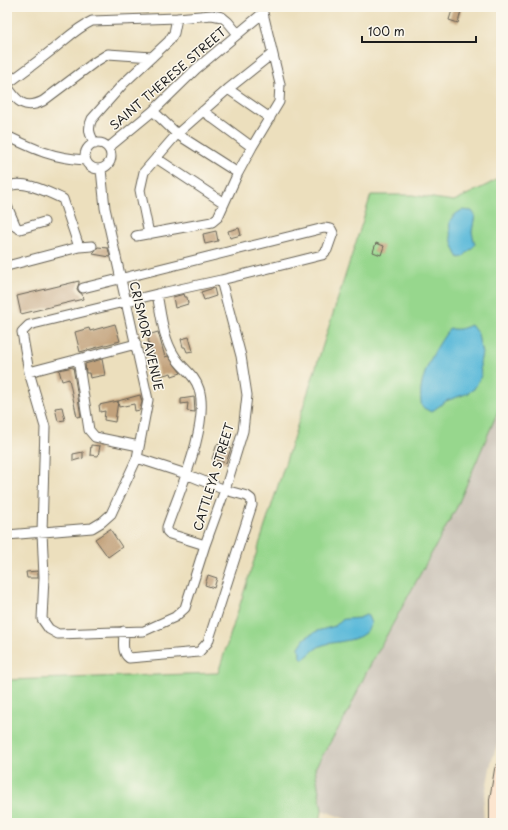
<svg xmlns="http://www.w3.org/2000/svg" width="508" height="830" viewBox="0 0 508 830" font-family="'Playpen Sans',sans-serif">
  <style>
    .industrial { fill: #cbc3b8 }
    .green { fill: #97d78d; stroke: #5a7a54 }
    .water { fill: #5ab9d9; stroke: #3b6a7a }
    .building { fill: #c2a27c }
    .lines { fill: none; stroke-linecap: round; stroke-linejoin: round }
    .minor-casing { stroke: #656054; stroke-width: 11 }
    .secondary-casing { stroke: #656054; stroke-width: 14 }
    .minor { stroke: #fff; stroke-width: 9 }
    .secondary { stroke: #fce5cf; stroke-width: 12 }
    .labels { text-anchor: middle; stroke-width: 3; stroke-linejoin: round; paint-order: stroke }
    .street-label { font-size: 12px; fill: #1c1c1c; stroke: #fbf7ec }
  </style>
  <rect width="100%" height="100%" fill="#fbf7ec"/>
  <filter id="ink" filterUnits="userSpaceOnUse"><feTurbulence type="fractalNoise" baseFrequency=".025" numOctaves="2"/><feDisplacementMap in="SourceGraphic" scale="8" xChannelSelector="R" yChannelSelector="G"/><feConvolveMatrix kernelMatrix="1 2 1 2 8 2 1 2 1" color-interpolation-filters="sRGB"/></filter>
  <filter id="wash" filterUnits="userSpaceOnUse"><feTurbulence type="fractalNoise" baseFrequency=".012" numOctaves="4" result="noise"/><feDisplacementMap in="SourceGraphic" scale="16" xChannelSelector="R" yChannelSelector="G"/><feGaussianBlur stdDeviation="0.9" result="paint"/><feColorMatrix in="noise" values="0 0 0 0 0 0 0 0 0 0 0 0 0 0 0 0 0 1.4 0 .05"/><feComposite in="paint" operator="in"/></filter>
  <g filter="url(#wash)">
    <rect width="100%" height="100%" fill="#ecdfbd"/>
    <path class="industrial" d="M 501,404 L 501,648 L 496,672 L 501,676 L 501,733 L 491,763 L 483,805 L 484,823 L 356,823 L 322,810 L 315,768 L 347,714 L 366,673 L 457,507 Z"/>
    <path class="green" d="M 501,176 L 501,404 L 457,507 L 366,673 L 347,714 L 315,768 L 322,810 L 320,823 L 7,823 L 7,680 L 218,673 L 371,195 L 412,195 L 454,201 L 489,184 Z"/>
    <path class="water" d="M 462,210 L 472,211 L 475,215 L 472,232 L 475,245 L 463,257 L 459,258 C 453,250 448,230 450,221 C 452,216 457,213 462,210 Z
      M 471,325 L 478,334 L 480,345 L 482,353 L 480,363 L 481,376 L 474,389 L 466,394 L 446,401 L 431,412 L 422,407 C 415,382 435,348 450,328 C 456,331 465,328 471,325 Z
      M 366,615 L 368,616 L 371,623 C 365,643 339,640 323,645 C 314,648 310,655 303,659 L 300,656 L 299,647 L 305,638 L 317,631 L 335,626 L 341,620 L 345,619 L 359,618 Z"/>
    <g id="blocks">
      <path class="building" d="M 453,7 L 462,7 L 458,23 L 449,20 Z
        M 239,228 L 241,235 L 230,238 L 228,231 Z
        M 216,231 L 218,241 L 205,244 L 203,234 Z
        M 376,243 L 384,246 L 381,255 L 373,252 Z
        M 98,247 L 108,248 L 110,257 L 93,254 L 94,252 Z
        M 79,281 L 79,283 L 77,289 L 79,292 L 82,294 L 83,299 L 21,314 L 17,296 Z
        M 214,288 L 216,296 L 204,300 L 201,292 Z
        M 184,294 L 185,297 L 187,297 L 188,304 L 175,308 L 173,297 Z
        M 115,324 L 120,341 L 80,352 L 75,332 L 89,328 L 90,331 Z
        M 158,332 L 165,357 L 168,356 L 181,373 L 172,376 L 171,373 L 160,376 L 152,349 L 150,350 L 148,340 L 149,340 L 148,335 Z
        M 189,337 L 193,351 L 187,352 L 185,347 L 183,347 L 181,339 Z
        M 102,359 L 105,375 L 90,378 L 89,373 L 86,373 L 85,364 Z
        M 73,367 L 81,416 L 77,417 L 69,379 L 62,381 L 59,370 Z
        M 140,395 L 142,402 L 140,410 L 135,411 L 134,404 L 119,407 L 118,401 Z
        M 194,397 L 195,412 L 187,411 L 188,403 L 181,404 L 181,399 Z
        M 118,401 L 115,422 L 104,420 L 105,411 L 100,412 L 99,405 Z
        M 62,407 L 65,420 L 58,421 L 55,408 Z
        M 217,444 L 231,448 L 226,463 L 212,459 Z
        M 91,445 L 100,446 L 98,456 L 90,455 Z
        M 83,452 L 83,458 L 73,461 L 73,454 Z
        M 110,529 L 122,547 L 108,557 L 95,539 Z
        M 38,571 L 38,578 L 27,578 L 26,572 Z
        M 208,575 L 217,578 L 214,588 L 205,585 Z"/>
    </g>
  </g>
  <g filter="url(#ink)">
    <use href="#blocks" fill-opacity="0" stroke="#656054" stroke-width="1"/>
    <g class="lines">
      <defs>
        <path id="minor" d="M 7,84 C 22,73 37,62 52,50 C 65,40 77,28 92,21 L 177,18 L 212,15 L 222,17 L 228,22 L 238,34
          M 7,86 C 17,102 25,110 43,101 L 95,62 L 108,54 L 152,57
          M 228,89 L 270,118
          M 153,111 L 177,134 L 238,173
          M 203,111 L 252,147
          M 7,136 C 36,150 53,158 85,160
          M85 156a13 13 0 1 1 26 0a13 13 0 1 1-26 0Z
          M 95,144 C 90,135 87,129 92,119 L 123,84 L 169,41 L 174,33 L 177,18
          M 108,148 L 153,111 L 196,69 L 263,13 L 280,84 L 279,102 L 252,147 L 238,173 L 218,217 L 212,222 L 136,236
          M 156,158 L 224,203
          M 7,188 C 19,177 50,193 63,199 L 79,247
          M 7,206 L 16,227 L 20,229 L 44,222
          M 149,234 L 140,190 L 144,172 L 177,134 L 228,89 L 272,54
          M 7,266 L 79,247 L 92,246
          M 221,280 L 241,356 L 247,395 L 243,431 L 225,490 L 205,545 L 185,608 L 175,617 L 144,631 L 58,634 L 49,629 L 42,619 L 44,577 L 42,532 L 45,427 L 29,372 L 22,332 L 29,325 L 157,294 Z
          M 83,288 L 324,228 L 331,229 L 333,233 L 327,250 L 322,255 L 221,280
          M 157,294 C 161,314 163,338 174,355 C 182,369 194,373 199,389 C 210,424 179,492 167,527 L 167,531 L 170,534 L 205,545
          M 78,359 L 89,430 L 95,437 L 139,446
          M 29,372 L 136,344
          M 7,535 L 92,528 L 102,522 L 111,514 L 137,458 L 148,400 L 105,208 L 101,169
          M 124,631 C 124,641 121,652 129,658 L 199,652 L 208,642 L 252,505 L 251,499 L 247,496 L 225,490 L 186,474 L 137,458"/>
        <path id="secondary" d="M 496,823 L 496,800 L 501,770"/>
      </defs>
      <use href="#minor" class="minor-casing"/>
      <use href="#secondary" class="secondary-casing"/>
      <use href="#minor" class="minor"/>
      <use href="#secondary" class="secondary"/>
    </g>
  </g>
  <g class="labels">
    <g class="street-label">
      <text transform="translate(168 79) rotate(-41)" y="4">SAINT THERESE STREET</text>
      <text transform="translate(146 336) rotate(77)" y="4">CRISMOR AVENUE</text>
      <text transform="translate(214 477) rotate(-73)" y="4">CATTLEYA STREET</text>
    </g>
  </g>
  <rect width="508" height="830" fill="none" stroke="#fbf7ec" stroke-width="24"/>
  <path d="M362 36v6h114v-6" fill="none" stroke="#1c1c1c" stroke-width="2"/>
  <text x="368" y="36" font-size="12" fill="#1c1c1c" stroke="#fbf7ec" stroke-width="3" paint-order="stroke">100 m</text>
</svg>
